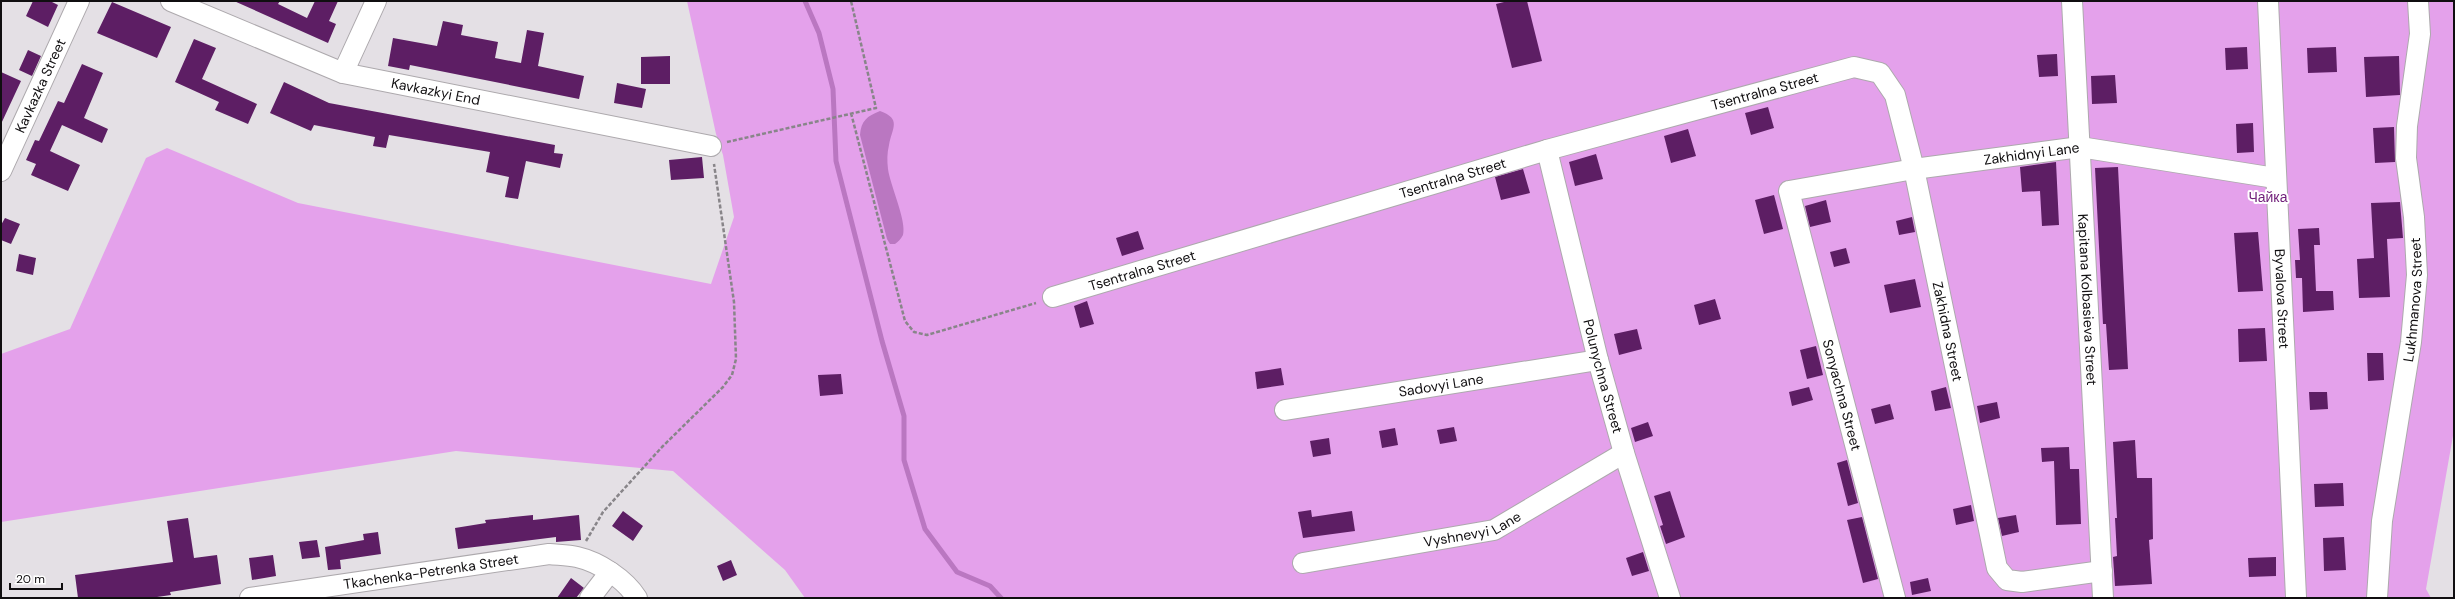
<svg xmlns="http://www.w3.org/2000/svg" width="2455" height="599" viewBox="0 0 2455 599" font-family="'DM Sans',sans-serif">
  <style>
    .green { fill: #e4a1eb }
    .water { fill: #ba77c1 }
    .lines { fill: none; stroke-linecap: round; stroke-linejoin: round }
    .stream { stroke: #ba77c1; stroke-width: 5 }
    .building { fill: #5d1e64 }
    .minor-casing { stroke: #ada9ad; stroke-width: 22 }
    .path { stroke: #888589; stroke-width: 2.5; stroke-dasharray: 4 2; stroke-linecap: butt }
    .minor { stroke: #fff; stroke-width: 20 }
    .labels { text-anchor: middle; stroke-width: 4; stroke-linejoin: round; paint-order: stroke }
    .street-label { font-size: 14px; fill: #100e10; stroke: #fff }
    .park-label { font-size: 14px; fill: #6f1d79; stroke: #fff }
  </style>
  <rect width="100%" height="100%" fill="#e4e0e5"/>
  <path class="green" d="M 687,1 L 2454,1 L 2454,430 L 2426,589 L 2431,598 L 805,598 L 785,570 L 673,471 L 456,451 L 1,522 L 1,354 L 70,329 L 146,158 L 167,148 L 298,203 L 711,284 L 734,217 L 723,155 L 716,134 Z"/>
  <path class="water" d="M 880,111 C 902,119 892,128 889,145 C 887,153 887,161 888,169 C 890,185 907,221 903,235 C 901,239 898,242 895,244 L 890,244 L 887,239 L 860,135 C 861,121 867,116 880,111 Z"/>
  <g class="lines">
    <path class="stream" d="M 805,1 L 819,33 L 833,89 L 836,161 L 882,341 L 904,416 L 904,460 L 925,529 L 957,572 L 990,586 L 1001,598"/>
  </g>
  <path class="building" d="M 33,1 L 50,1 L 58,5 L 48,27 L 26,16 Z
    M 234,1 L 280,1 L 278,4 L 307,18 L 315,1 L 338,1 L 329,21 L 336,24 L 328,43 Z
    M 1508,1 L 1527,1 L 1542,61 L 1512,68 L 1496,4 Z
    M 112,2 L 171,27 L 157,58 L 97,33 Z
    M 443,21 L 463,25 L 461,35 L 498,42 L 495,58 L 521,63 L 527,30 L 544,33 L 538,66 L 584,76 L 579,99 L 410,65 L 409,70 L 388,66 L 393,38 L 437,46 Z
    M 194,39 L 216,48 L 202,79 L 257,104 L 248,124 L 215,110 L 219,102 L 175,82 Z
    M 2247,47 L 2248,69 L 2226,70 L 2225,48 Z
    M 2336,47 L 2337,72 L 2308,73 L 2307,48 Z
    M 28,50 L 41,56 L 32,76 L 19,70 Z
    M 2057,54 L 2058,76 L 2039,77 L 2037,55 Z
    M 670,56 L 670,84 L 641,84 L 641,57 Z
    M 2399,56 L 2400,95 L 2366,97 L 2364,57 Z
    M 82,64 L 103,73 L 84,118 L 108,129 L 102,143 L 62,125 L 50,151 L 80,165 L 68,191 L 31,175 L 36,164 L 26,160 L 35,140 L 39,141 L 58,101 L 64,103 Z
    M 1,72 L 21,81 L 1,124 Z
    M 2115,75 L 2117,103 L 2092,104 L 2091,76 Z
    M 284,82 L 329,103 L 555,145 L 554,153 L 563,154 L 560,168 L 526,161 L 518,199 L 505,197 L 509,177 L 486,172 L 490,152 L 389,135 L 386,148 L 373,146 L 375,137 L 314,125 L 311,131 L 270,113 Z
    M 617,83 L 646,89 L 642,108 L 614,103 Z
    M 1768,107 L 1774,128 L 1751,135 L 1745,113 Z
    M 2253,123 L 2254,152 L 2237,153 L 2236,124 Z
    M 2394,127 L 2395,162 L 2375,163 L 2373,128 Z
    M 1688,129 L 1696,156 L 1671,163 L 1664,136 Z
    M 1596,154 L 1603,179 L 1575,186 L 1569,162 Z
    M 702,157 L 704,178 L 671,180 L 669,160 Z
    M 2056,162 L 2059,225 L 2042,226 L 2040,191 L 2022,192 L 2020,167 Z
    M 2118,167 L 2128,369 L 2109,370 L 2106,324 L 2103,324 L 2095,168 Z
    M 1523,169 L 1530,193 L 1501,200 L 1495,177 Z
    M 1774,195 L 1783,229 L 1764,234 L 1755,200 Z
    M 1826,200 L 1831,222 L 1810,227 L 1805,206 Z
    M 2400,202 L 2403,238 L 2387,239 L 2390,297 L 2359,298 L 2357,259 L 2374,258 L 2371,203 Z
    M 1912,217 L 1915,232 L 1899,235 L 1896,221 Z
    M 5,218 L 20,224 L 11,244 L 1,240 L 1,225 Z
    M 2319,228 L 2320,245 L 2314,245 L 2316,291 L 2333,291 L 2334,310 L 2303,312 L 2302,278 L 2296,278 L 2295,260 L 2300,260 L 2298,229 Z
    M 1138,231 L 1144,249 L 1122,256 L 1116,238 Z
    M 2258,232 L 2263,291 L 2238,292 L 2234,233 Z
    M 1846,248 L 1850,263 L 1834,267 L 1830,252 Z
    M 19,254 L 36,258 L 33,275 L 16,271 Z
    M 1915,279 L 1921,307 L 1890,313 L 1884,285 Z
    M 1715,299 L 1721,319 L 1699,325 L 1694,305 Z
    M 1087,301 L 1094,324 L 1080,328 L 1074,306 Z
    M 2265,328 L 2267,361 L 2239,362 L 2238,329 Z
    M 1637,329 L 1642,349 L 1619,355 L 1614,334 Z
    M 1816,346 L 1823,375 L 1807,379 L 1800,350 Z
    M 2367,353 L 2383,353 L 2384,380 L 2368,381 Z
    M 1281,368 L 1284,385 L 1257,389 L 1255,372 Z
    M 841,374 L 843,394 L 820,396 L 818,375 Z
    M 1809,387 L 1813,400 L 1792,406 L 1789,392 Z
    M 1946,387 L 1951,408 L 1935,411 L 1931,391 Z
    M 2309,392 L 2327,392 L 2328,409 L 2310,410 Z
    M 1997,402 L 2000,418 L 1980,423 L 1977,406 Z
    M 1890,404 L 1894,419 L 1875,424 L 1871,409 Z
    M 1648,422 L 1653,436 L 1635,442 L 1631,428 Z
    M 1454,427 L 1457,441 L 1440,444 L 1437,430 Z
    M 1395,428 L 1398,445 L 1382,448 L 1379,431 Z
    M 1329,438 L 1331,454 L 1313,457 L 1310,441 Z
    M 2135,440 L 2137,478 L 2152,478 L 2153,539 L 2149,540 L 2152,584 L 2115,586 L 2113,557 L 2117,556 L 2115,518 L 2117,518 L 2113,442 Z
    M 2069,447 L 2070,469 L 2079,469 L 2081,524 L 2056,525 L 2054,461 L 2042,462 L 2041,448 Z
    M 1847,460 L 1858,503 L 1848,506 L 1837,463 Z
    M 2343,483 L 2344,506 L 2315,507 L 2314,484 Z
    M 1670,491 L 1685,537 L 1666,544 L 1660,526 L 1663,525 L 1654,496 Z
    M 1971,505 L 1974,521 L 1956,525 L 1953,509 Z
    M 1311,510 L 1312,517 L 1352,511 L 1355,531 L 1303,538 L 1298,512 Z
    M 623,511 L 643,526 L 633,541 L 612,526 Z
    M 533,515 L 533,520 L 579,515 L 581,540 L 556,542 L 556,537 L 458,549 L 455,528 L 486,523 L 485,520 Z
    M 2016,515 L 2019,532 L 2002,536 L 1998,518 Z
    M 1862,517 L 1878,579 L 1863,583 L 1847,520 Z
    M 188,518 L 194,558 L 217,555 L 221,584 L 170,592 L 171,595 L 150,598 L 78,598 L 75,575 L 173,562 L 167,521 Z
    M 378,532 L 381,554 L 340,560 L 341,569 L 328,570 L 325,547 L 364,540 L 363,534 Z
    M 2344,537 L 2346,570 L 2324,571 L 2323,538 Z
    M 317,540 L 320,557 L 302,559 L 299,542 Z
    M 1643,552 L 1649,571 L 1632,576 L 1626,558 Z
    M 273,555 L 276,576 L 252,580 L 249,558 Z
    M 2276,557 L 2276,576 L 2249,577 L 2248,558 Z
    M 731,560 L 737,575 L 723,581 L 717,566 Z
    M 571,578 L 584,588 L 576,598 L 557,598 Z
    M 1928,578 L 1931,591 L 1912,595 L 1910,582 Z"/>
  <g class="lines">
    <defs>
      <g id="minor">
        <path id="s1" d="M 171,1 L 343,73 L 711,146"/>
        <path id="s2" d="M 2072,1 L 2103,598"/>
        <path id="s3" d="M 2268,1 L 2296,597"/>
        <path d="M 343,73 L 376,1"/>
        <path id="s4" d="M 1547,150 L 1598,360 L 1624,453 L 1670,598"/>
        <path id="s5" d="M 1,171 L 79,1"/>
        <path id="s6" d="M 1053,297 L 1547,150 L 1854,67 L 1880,73 L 1895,95 L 1914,169 L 1997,568 L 2007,580 L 2022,582 L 2102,571"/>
        <path id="s7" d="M 1285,410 L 1598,360"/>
        <path id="s8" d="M 1303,563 L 1494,530 L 1624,453"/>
        <path id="s9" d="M 250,598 L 549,554 C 558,555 568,555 577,557 C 599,562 625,579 637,598"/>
        <path d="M 590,598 L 610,572"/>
        <path id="s10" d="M 1895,598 L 1789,191 L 1914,169 L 2080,147 L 2275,178"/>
        <path id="s11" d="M 2377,598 L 2382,521 L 2411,342 L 2417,275 L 2414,217 L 2406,158 L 2407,126 L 2420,34 L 2418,1"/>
      </g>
    </defs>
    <use href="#minor" class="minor-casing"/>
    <path class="path" d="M 851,113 L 905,321 L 914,332 L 927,335 L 1036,303
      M 727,142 L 876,108 L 851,1
      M 586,541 L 603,512 L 662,447 L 723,387 L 732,375 L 736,359 L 734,302 L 714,164"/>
    <use href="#minor" class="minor"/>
  </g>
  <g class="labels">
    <g class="street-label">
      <text dy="5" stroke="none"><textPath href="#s5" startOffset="94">Kavkazka Street</textPath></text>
      <text dy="5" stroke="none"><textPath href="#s6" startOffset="741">Tsentralna Street</textPath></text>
      <text dy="5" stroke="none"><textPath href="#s1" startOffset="281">Kavkazkyi End</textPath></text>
      <text dy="5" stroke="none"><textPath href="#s10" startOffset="666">Zakhidnyi Lane</textPath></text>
      <text dy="5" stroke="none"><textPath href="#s6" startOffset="417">Tsentralna Street</textPath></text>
      <text dy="5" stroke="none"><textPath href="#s6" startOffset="93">Tsentralna Street</textPath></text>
      <text dy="5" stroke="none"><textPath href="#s2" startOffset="299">Kapitana Kolbasieva Street</textPath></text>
      <text dy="5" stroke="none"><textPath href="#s3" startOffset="298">Byvalova Street</textPath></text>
      <text dy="5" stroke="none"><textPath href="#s11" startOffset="301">Lukhmanova Street</textPath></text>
      <text dy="5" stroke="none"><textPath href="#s6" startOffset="1129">Zakhidna Street</textPath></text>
      <text dy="5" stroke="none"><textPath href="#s4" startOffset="233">Polunychna Street</textPath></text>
      <text dy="5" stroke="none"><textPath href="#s7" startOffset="158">Sadovyi Lane</textPath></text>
      <text transform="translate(1842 395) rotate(75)" y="5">Sonyachna Street</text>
      <text dy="5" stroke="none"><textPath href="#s8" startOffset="173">Vyshnevyi Lane</textPath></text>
      <text dy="5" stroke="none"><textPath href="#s9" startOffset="183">Tkachenka-Petrenka Street</textPath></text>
    </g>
    <g class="park-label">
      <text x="2268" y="202">Чайка</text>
    </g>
  </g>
  <rect width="2455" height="599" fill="none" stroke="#100e10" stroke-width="4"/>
  <path d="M10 583v6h52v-6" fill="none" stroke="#100e10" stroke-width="2"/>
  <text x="16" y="583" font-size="12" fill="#100e10" stroke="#ffffff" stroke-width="3" paint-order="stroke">20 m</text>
</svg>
